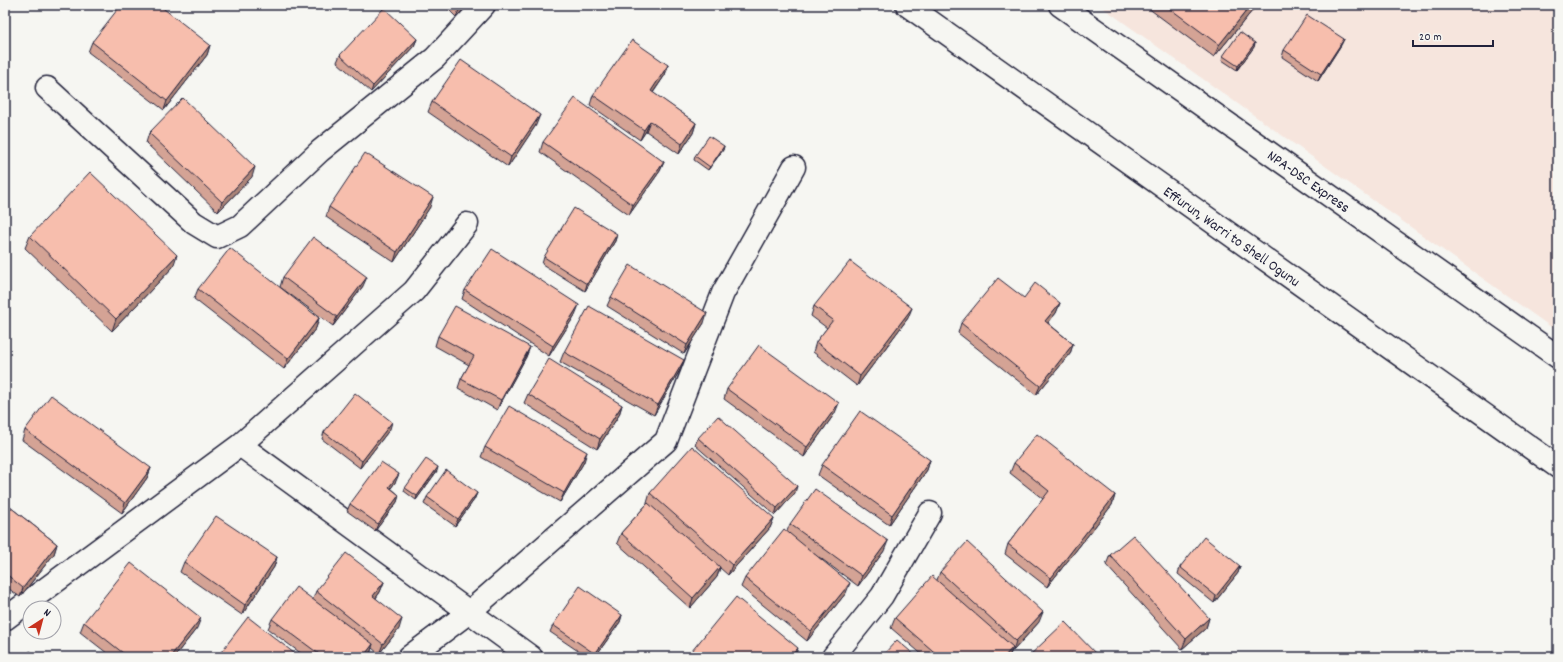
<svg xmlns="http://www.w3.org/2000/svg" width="1563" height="662" viewBox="0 0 1563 662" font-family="Dekko,sans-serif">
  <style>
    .built { fill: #f6e5dd }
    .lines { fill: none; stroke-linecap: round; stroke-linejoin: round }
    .minor-casing { stroke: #22223b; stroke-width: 25 }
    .major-casing { stroke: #22223b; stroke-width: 25 }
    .minor { stroke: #f6f6f2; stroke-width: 22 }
    .major { stroke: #f6f6f2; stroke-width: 22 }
    .wall { fill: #d4a395; stroke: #22223b }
    .shaded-wall { fill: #ad8579; stroke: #22223b }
    .building { fill: #f7bead; stroke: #22223b }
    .labels { text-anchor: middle; stroke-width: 3.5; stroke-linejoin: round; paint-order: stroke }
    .street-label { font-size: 15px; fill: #22223b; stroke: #f6f6f2 }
  </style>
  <rect width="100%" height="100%" fill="#f6f6f2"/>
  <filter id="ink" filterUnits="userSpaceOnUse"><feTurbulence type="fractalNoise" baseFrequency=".025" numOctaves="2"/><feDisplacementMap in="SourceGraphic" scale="8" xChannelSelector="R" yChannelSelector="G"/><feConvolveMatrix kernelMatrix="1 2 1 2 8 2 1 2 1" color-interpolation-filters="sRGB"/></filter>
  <g filter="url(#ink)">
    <path class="built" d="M 1099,5 L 1558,5 L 1558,332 Z"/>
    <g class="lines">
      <defs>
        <path id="minor" d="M 47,88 L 194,223 L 217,237 L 240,226 L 320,151 L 435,58 L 484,5
          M 240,445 L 531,657
          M 5,619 L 240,445 L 414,291 L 467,224
          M 409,657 L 468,613 L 666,441 L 723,293 L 794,167
          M 833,657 L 882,596 L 930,513"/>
        <path id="major" d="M 907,5 L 1558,467
          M 1060,5 L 1558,357"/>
      </defs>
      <use href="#minor" class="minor-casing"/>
      <use href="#major" class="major-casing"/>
      <use href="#minor" class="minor"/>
      <use href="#major" class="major"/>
    </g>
    <path class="wall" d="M 444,5 L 468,5 L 456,17 Z
      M 1144,5 L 1257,5 L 1214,57 Z
      M 417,39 L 414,46 L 371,92 L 337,62 L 340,55 Z
      M 1344,39 L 1341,45 L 1318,81 L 1282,57 L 1284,50 Z
      M 92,42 L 210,45 L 207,55 L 164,110 L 88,52 Z
      M 1255,43 L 1254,47 L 1237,70 L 1222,60 L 1223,56 Z
      M 668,65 L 665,75 L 653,93 L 696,123 L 693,133 L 679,154 L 646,131 L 640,140 L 590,105 L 593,95 Z
      M 432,102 L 536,125 L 508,167 L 428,112 Z
      M 149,133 L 252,177 L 218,212 L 146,143 Z
      M 543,142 L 664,162 L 660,171 L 629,215 L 540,152 Z
      M 724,146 L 723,150 L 708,170 L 694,160 L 695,156 Z
      M 329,207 L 430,207 L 394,262 L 326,217 Z
      M 617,234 L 615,241 L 585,291 L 542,264 L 544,257 Z
      M 30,236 L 173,267 L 112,331 L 25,248 Z
      M 283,277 L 363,286 L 333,326 L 280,287 Z
      M 198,289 L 319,318 L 316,328 L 284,369 L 194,299 Z
      M 465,290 L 575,315 L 549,356 L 462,299 Z
      M 611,297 L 704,323 L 684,354 L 607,306 Z
      M 1024,298 L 1060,303 L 1056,313 L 1048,323 L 1073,344 L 1070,354 L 1036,395 L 958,333 L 961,323 Z
      M 814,306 L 908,318 L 857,386 L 813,352 L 816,342 L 827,328 L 811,316 Z
      M 438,336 L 530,347 L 526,357 L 497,410 L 458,388 L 461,379 L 469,365 L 435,346 Z
      M 564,352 L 680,370 L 654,415 L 560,362 Z
      M 727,389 L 835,413 L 804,457 L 724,399 Z
      M 528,394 L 622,405 L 619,415 L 597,449 L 524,403 Z
      M 390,429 L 360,468 L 322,439 L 324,432 Z
      M 25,430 L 151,468 L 147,478 L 122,513 L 22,440 Z
      M 698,438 L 795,493 L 775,515 L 695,445 Z
      M 485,447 L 584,462 L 560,502 L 481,457 Z
      M 930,460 L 927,470 L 889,525 L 818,475 L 822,465 Z
      M 1014,463 L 1115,495 L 1112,505 L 1047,587 L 1005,554 L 1008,544 L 1043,499 L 1010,473 Z
      M 437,471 L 416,500 L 404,491 L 405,488 Z
      M 396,481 L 391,488 L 399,495 L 397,502 L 375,531 L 347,511 L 350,504 Z
      M 477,493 L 474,500 L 455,526 L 424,504 L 427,497 Z
      M 650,493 L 774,518 L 770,528 L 728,575 L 720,568 L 717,577 L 690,608 L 617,543 L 621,533 L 647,504 L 647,503 Z
      M 5,503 L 57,544 L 54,554 L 20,597 L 5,586 Z
      M 790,524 L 884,551 L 858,586 L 819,557 L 846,593 L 807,641 L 741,587 L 745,578 L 787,531 Z
      M 1110,555 L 1209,618 L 1206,628 L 1182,649 L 1106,565 Z
      M 277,557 L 274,567 L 242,615 L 180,572 L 184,562 Z
      M 1240,566 L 1238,573 L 1214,603 L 1178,574 L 1180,567 Z
      M 940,572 L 1039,622 L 1013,651 L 1012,650 L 1009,657 L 925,657 L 891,628 L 895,618 L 937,580 Z
      M 384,582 L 380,592 L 376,598 L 399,629 L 379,654 L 372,648 L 370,654 L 367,657 L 306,657 L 268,629 L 272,619 L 313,599 L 316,591 Z
      M 622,615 L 620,622 L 595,657 L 587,657 L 550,632 L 553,625 Z
      M 84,622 L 197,628 L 174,657 L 112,657 L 80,632 Z"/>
    <path class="shaded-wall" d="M 463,5 L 468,5 L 456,17 L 459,10 Z
      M 1251,5 L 1257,5 L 1214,57 L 1219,45 Z
      M 417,39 L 414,46 L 371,92 L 373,86 Z
      M 1344,39 L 1341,45 L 1318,81 L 1321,74 Z
      M 1255,43 L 1254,47 L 1237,70 L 1238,66 Z
      M 210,45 L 207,55 L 164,110 L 167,101 Z
      M 668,65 L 665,75 L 647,101 L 651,91 Z
      M 540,115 L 536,125 L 508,167 L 511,157 Z
      M 650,121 L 646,131 L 640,140 L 644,130 Z
      M 696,123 L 693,133 L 679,154 L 682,144 Z
      M 724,146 L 723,150 L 708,170 Z
      M 664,162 L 660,171 L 629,215 L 633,205 Z
      M 255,167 L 252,177 L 218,212 L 222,202 Z
      M 433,197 L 430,207 L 394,262 L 397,252 Z
      M 617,234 L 615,241 L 585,291 L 587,284 Z
      M 177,255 L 173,267 L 112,331 L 116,319 Z
      M 367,277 L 363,286 L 333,326 L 337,317 Z
      M 1060,303 L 1056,313 L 1041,331 L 1045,321 Z
      M 579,305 L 575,315 L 549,356 L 553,346 Z
      M 912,308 L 908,318 L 857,386 L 860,376 Z
      M 707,313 L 704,323 L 684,354 L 687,345 Z
      M 319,318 L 316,328 L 284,369 L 288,359 Z
      M 1073,344 L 1070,354 L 1036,395 L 1040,386 Z
      M 530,347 L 526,357 L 497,410 L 501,400 Z
      M 684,360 L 680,370 L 654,415 L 658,405 Z
      M 839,403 L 835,413 L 804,457 L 807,447 Z
      M 622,405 L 619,415 L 597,449 L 600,439 Z
      M 392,422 L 390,429 L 360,468 L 362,461 Z
      M 587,452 L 584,462 L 560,502 L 564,493 Z
      M 930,460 L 927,470 L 889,525 L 892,515 Z
      M 438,467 L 437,471 L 416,500 L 417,496 Z
      M 151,468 L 147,478 L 122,513 L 125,503 Z
      M 399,474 L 396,481 L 387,494 L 389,487 Z
      M 797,486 L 795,493 L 775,515 L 777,508 Z
      M 477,493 L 474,500 L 455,526 L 458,519 Z
      M 399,495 L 397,502 L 375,531 L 378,524 Z
      M 1115,495 L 1112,505 L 1047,587 L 1051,578 Z
      M 774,518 L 770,528 L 728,575 L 732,565 Z
      M 888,541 L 884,551 L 858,586 L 862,576 Z
      M 57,544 L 54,554 L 20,597 L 23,588 Z
      M 277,557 L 274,567 L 242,615 L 245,605 Z
      M 1240,566 L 1238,573 L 1214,603 L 1216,596 Z
      M 720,567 L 717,577 L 690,608 L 693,598 Z
      M 384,582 L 380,592 L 370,606 L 373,596 Z
      M 850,583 L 846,593 L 807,641 L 811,631 Z
      M 1043,612 L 1039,622 L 1013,651 L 1016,641 Z
      M 622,615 L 620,622 L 595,657 L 594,657 L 595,654 Z
      M 201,618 L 197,628 L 174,657 L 170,657 Z
      M 1209,618 L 1206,628 L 1182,649 L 1186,639 Z
      M 402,619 L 399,629 L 379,654 L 383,644 Z
      M 373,644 L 370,654 L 367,657 L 363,657 Z
      M 1013,647 L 1009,657 L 1004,657 Z
      M 798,648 L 795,657 L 790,657 Z"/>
    <path class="building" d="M 121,5 L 159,5 L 210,45 L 167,101 L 92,42 Z
      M 454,5 L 463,5 L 459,10 Z
      M 1165,5 L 1251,5 L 1219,45 Z
      M 384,8 L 417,39 L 373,86 L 340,55 Z
      M 1307,15 L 1344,39 L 1321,74 L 1284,50 Z
      M 1240,32 L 1255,43 L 1238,66 L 1223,56 Z
      M 632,40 L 668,65 L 651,91 L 696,123 L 682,144 L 650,121 L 644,130 L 593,95 Z
      M 461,60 L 540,115 L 511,157 L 432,102 Z
      M 183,98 L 255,167 L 222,202 L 149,133 Z
      M 575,98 L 664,162 L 633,205 L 543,142 Z
      M 709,136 L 724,146 L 710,167 L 695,156 Z
      M 365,153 L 433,197 L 397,252 L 329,207 Z
      M 90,172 L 177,255 L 116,319 L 30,236 Z
      M 574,208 L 617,234 L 587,284 L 544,257 Z
      M 313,237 L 367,277 L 337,317 L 283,277 Z
      M 230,248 L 319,318 L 288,359 L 198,289 Z
      M 492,249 L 579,305 L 553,346 L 465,290 Z
      M 850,261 L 912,308 L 860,376 L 816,342 L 833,320 L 814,306 Z
      M 630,265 L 707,313 L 687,345 L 611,297 Z
      M 998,278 L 1024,298 L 1035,283 L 1060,303 L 1045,321 L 1073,344 L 1040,386 L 961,323 Z
      M 455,306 L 530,347 L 501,400 L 461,379 L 474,356 L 438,336 Z
      M 589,306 L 684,360 L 658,405 L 564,352 Z
      M 759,345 L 839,403 L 807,447 L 727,389 Z
      M 549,359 L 622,405 L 600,439 L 528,394 Z
      M 355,393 L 392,422 L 362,461 L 324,432 Z
      M 51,395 L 151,468 L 125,503 L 25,430 Z
      M 509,406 L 587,452 L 564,493 L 485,447 Z
      M 860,411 L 930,460 L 892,515 L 822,465 Z
      M 718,416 L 797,486 L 777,508 L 698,438 Z
      M 1037,434 L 1115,495 L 1051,578 L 1008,544 L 1049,491 L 1014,463 Z
      M 692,446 L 774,518 L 732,565 L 650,493 Z
      M 426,459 L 438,467 L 417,496 L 405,488 Z
      M 381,462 L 399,474 L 389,487 L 399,495 L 378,524 L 350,504 Z
      M 446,470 L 477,493 L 458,519 L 427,497 Z
      M 815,489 L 888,541 L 862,576 L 790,524 Z
      M 5,503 L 57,544 L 23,588 L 5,573 Z
      M 648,503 L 720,567 L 693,598 L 621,533 Z
      M 216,516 L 277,557 L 245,605 L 184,562 Z
      M 784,529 L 850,583 L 811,631 L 745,578 Z
      M 1133,535 L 1209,618 L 1186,639 L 1110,555 Z
      M 1204,537 L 1240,566 L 1216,596 L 1180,567 Z
      M 967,542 L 1043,612 L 1016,641 L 940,572 Z
      M 346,553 L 384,582 L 373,596 L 402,619 L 383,644 L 316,591 Z
      M 131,563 L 201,618 L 170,657 L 128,657 L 84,622 Z
      M 932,576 L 1013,647 L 1004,657 L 940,657 L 895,618 Z
      M 580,586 L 622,615 L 595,654 L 553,625 Z
      M 296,587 L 373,644 L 363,657 L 323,657 L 272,619 Z
      M 736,597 L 798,648 L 790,657 L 687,657 Z
      M 248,617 L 299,657 L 218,657 L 218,656 Z
      M 1065,622 L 1099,657 L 1028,657 Z
      M 897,640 L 917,657 L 881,657 Z
      M 30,651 L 38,657 L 26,657 Z"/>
  </g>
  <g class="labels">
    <g class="street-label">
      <text transform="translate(1309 181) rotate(35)" y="5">NPA-DSC Express</text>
      <text transform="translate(1232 236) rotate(35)" y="5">Effurun, Warri to Shell Ogunu</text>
    </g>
  </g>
  <rect width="1563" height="662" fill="none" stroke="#f6f6f2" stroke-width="20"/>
  <rect x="10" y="10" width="1543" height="642" fill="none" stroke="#22223b" stroke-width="1.5" filter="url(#ink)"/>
  <g transform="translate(42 620) rotate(36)"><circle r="19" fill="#f6f6f2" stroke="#a1a1a9"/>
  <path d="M0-3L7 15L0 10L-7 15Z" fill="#c8321e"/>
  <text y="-6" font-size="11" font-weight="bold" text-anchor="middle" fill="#22223b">N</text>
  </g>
  <path d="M1413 40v6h80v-6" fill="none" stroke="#22223b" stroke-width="2"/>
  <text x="1419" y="40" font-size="12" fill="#22223b" stroke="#f6f6f2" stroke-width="3" paint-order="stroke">20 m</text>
</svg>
